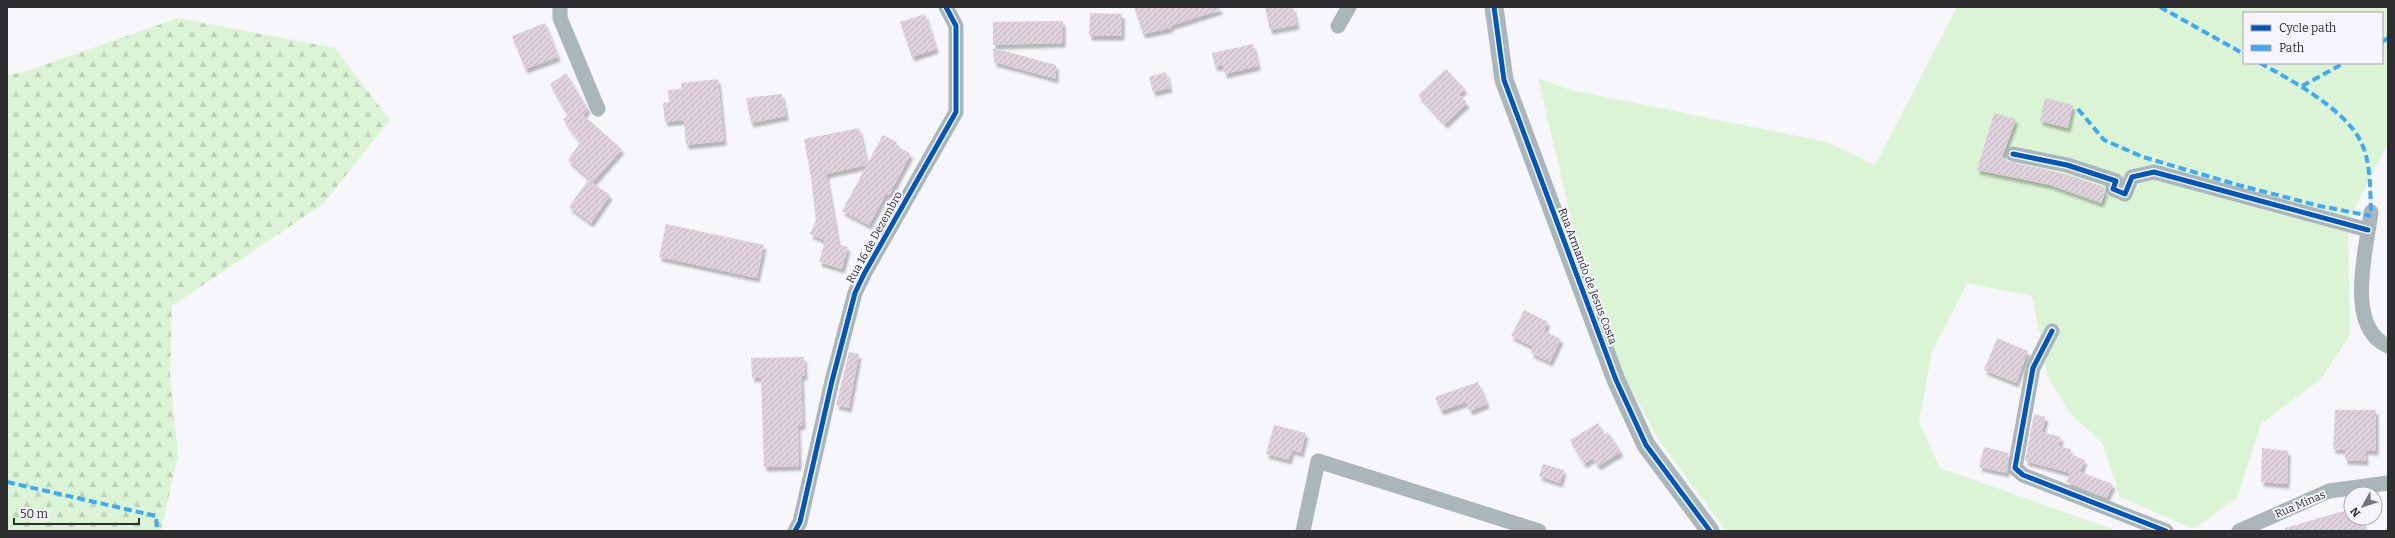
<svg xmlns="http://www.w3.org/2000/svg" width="2395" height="538" viewBox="0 0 2395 538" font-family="Bitter,serif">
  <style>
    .green { fill: #dcf4d6; fill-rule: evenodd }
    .forest { fill: url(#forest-firs) }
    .building { fill: url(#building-hatch); filter: url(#shadow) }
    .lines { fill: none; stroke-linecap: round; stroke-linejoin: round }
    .minor { stroke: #abb6bb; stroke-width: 15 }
    .tertiary { stroke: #abb6bb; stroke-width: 19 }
    .quiet { stroke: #3fa9f5; stroke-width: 4; stroke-dasharray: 8 4; stroke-linecap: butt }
    .cycleway-casing { stroke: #f6f4fc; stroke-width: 8 }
    .cycleway { stroke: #0057b8; stroke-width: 5 }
    .labels { text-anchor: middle; stroke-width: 4; stroke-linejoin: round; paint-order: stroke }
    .street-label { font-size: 11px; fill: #2e2e30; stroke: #f6f4fc }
  </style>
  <defs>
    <pattern id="forest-firs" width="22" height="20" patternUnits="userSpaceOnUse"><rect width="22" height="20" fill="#dcf4d6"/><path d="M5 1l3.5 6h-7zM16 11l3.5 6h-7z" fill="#bdd2b8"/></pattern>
    <pattern id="building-hatch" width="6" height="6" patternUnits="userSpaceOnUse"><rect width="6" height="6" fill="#dfd2dd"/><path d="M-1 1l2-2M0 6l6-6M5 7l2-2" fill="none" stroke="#c0b5be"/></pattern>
    <filter id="shadow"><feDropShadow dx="2.5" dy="4.5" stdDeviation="1" flood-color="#0004"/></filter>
  </defs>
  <rect width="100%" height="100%" fill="#f7f6fa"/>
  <path class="green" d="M 1957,7 L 2388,7 L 2388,143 L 2348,222 L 2350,335 L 2320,380 L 2261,424 L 2237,498 L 2194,529 L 2120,497 L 2102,443 L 2070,413 L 2048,377 L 2032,296 L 1967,283 L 1932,352 L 1919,422 L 1940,468 L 2118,531 L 1726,531 L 1658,439 L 1595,321 L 1538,78 L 1570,90 L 1827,142 L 1875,165 ZM 2244,13 L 2382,13 L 2382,63 L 2244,63 Z"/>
  <path class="forest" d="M 178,18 L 335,48 L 390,120 L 323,204 L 172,306 L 170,375 L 178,456 L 161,531 L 7,531 L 7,75 L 24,72 Z"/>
  <path class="building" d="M 1134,7 L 1220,7 L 1220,10 L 1170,26 L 1171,28 L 1143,34 Z
    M 1265,7 L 1293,7 L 1297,25 L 1270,30 Z
    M 1090,13 L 1122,14 L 1122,36 L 1089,36 Z
    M 925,14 L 936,49 L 912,57 L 900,22 Z
    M 1063,21 L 1063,43 L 993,45 L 993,22 Z
    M 545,23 L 558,57 L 525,69 L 512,36 Z
    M 1253,44 L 1258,66 L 1225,74 L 1223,65 L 1215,67 L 1212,53 Z
    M 993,48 L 1056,65 L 1056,79 L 994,62 Z
    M 1446,69 L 1465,89 L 1459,94 L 1467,103 L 1445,124 L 1418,95 Z
    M 1166,72 L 1170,88 L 1153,92 L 1149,77 Z
    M 566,73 L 588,109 L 583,115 L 622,149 L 593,182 L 568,160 L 580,143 L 563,119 L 568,116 L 550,84 Z
    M 718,79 L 724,141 L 686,145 L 684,120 L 665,122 L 663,103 L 669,102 L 668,90 L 681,89 L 681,83 Z
    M 782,94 L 786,116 L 751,123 L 746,98 Z
    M 2045,98 L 2073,105 L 2068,128 L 2040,121 Z
    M 1994,113 L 2016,119 L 2002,157 L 2007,161 L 2065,174 L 2104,187 L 2105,193 L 2101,203 L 2050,185 L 1977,170 Z
    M 859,128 L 867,164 L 883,135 L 897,142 L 896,146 L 911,154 L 889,195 L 886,194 L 869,225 L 842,211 L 867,165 L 826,174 L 838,244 L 848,247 L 842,269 L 819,262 L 825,241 L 810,234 L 816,220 L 811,177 L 804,139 Z
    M 588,180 L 610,195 L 591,223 L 569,207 Z
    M 666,224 L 764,245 L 757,278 L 659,257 Z
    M 1524,310 L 1548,322 L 1544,331 L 1561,339 L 1550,362 L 1531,353 L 1533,347 L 1511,336 Z
    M 1997,338 L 2028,351 L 2016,383 L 1984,370 Z
    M 849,352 L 859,354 L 849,408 L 836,405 Z
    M 804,357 L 805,376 L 801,376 L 803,425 L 798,426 L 799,466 L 764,467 L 761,377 L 752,378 L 751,358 Z
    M 1478,382 L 1487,404 L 1470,411 L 1466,402 L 1441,411 L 1435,397 Z
    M 2335,410 L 2376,410 L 2376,451 L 2365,450 L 2366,461 L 2345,460 L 2345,450 L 2333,449 Z
    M 2034,414 L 2046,417 L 2042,432 L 2061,437 L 2059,446 L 2071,449 L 2070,454 L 2085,460 L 2080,472 L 2113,484 L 2107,498 L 2066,482 L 2070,473 L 2025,461 Z
    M 1598,423 L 1605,435 L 1608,432 L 1621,452 L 1598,466 L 1593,458 L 1584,464 L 1570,440 Z
    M 1274,425 L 1306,433 L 1301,453 L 1292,450 L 1289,460 L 1266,454 Z
    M 1984,447 L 2009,453 L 2007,473 L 1979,467 Z
    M 2262,448 L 2288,451 L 2287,484 L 2261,482 Z
    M 1543,464 L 1564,470 L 1560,483 L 1539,476 Z
    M 2351,509 L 2351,518 L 2362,518 L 2365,531 L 2285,531 L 2285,528 Z"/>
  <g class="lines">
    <path class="minor" d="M 560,7 L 560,18 L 598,109
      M 1338,26 L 1349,7
      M 2013,154 L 2067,165 L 2116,181 L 2113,189 L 2125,194 L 2132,177 L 2154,172 L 2368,230
      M 2371,212 C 2367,247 2344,327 2388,346
      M 2052,331 L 2033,368 L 2015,468 L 2023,475 L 2166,531
      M 795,531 L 800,522 L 832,381 L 855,293 L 864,274 L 956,112 L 956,26 L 946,7
      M 1303,531 L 1318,461 L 1539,531
      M 2239,531 L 2329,491 L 2388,483"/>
    <path class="tertiary" d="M 1494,7 L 1504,80 L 1616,380 L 1646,445 L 1710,531"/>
    <path class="quiet" d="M 2160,7 L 2244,54
      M 2382,42 L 2388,38
      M 2260,63 C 2291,80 2345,109 2361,142 C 2371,162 2370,189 2371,212
      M 2302,86 L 2344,63
      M 2078,109 L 2104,140 L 2143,157 L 2238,185 L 2320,206 L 2371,216
      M 7,482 L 156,516 L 157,531"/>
    <defs>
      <path id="cycleway" d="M 1494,7 L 1504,80 L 1616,380 L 1646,445 L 1710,531
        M 2013,154 L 2067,165 L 2116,181 L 2113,189 L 2125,194 L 2132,177 L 2154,172 L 2368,230
        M 2052,331 L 2033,368 L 2015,468 L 2023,475 L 2166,531
        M 795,531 L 800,522 L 832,381 L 855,293 L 864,274 L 956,112 L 956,26 L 946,7"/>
    </defs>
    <use href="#cycleway" class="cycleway-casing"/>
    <use href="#cycleway" class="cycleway"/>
  </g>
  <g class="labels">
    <g class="street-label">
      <text transform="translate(874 237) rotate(-61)" y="4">Rua 16 de Dezembro</text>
      <text transform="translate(1588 276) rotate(69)" y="4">Rua Armando de Jesus Costa</text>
      <text transform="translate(2300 504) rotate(-23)" y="4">Rua Minas</text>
    </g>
  </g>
  <rect width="2395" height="538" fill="none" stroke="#2e2e30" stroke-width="16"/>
  <rect x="2243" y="12" width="140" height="52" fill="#f6f4fc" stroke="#a6a5aa"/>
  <rect x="2251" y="25" width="20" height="6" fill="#0057b8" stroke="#a6a5aa"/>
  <text x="2279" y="32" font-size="12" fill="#2e2e30">Cycle path</text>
  <rect x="2251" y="45" width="20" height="6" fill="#3fa9f5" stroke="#a6a5aa"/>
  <text x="2279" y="52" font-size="12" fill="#2e2e30">Path</text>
  <g transform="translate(2363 506) rotate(231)"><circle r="19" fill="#f6f4fc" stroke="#a6a5aa"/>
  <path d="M0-3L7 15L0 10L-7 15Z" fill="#747477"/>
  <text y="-6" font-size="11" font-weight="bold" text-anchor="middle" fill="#2e2e30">N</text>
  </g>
  <path d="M14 518v6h125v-6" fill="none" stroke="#2e2e30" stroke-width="2"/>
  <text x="20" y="518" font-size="12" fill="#2e2e30" stroke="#f6f4fc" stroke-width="3" paint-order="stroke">50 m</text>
</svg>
